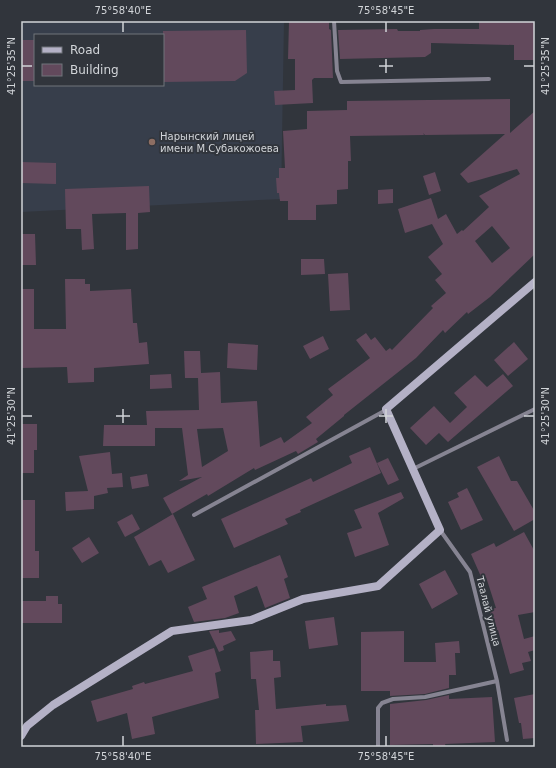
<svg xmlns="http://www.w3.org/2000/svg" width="556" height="768" viewBox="0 0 556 768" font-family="'DejaVu Sans',sans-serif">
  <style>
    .built { fill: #373e4b; fill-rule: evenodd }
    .building { fill: #62495c; fill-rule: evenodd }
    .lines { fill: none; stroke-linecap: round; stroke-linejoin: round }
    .street { stroke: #868492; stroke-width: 4 }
    .secondary { stroke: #b4b1c6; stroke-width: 8 }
    .ticks { fill: none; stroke: #d1d4d8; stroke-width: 1.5 }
    .education-dot { fill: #8d6e63; stroke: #31353c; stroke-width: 1.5 }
    .labels { text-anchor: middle; stroke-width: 4; stroke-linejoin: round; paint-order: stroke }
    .poi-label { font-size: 10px; fill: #d1d4d8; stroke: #31353c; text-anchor: start }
    .street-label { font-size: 10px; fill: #d1d4d8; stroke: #31353c }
    .neatline { fill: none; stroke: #d1d4d8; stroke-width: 1.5 }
    .ticks-label { font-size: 10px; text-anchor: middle; fill: #d1d4d8 }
  </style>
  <rect width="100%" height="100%" fill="#31353c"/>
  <path class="built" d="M 21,21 L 284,21 L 281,199 L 21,212 ZM 35,35 L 163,35 L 163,85 L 35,85 Z"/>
  <path class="building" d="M 289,21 L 329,21 L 329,29 L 331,30 L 333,78 L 314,78 L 312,80 L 313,103 L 275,105 L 274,91 L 295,90 L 295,59 L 288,59 Z
    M 479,21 L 535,21 L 535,60 L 514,60 L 514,45 L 431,43 L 431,53 L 425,57 L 340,59 L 338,30 L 397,29 L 398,31 L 420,31 L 420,30 L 434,29 L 479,29 Z
    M 246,30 L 247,73 L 235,81 L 163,82 L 163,31 Z
    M 21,40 L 35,40 L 35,81 L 21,81 Z
    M 510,99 L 510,133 L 535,111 L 535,254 L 490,297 L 468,314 L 467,312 L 445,333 L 443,330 L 416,358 L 344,415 L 344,416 L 316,439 L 318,442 L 298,454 L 296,451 L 255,470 L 254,468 L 208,496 L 207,494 L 172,514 L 163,498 L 202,477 L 179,481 L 188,475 L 182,428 L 155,428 L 155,446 L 103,446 L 104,425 L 147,425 L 146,411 L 199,410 L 198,378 L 185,378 L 184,351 L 200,351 L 201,373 L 220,372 L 221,403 L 257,401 L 260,447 L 281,437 L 284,443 L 312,423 L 306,417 L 333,395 L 328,389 L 370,358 L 356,340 L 366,333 L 371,340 L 375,337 L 386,351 L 390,348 L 392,350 L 433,308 L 431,306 L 446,293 L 435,280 L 442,274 L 428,257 L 443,244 L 432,224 L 405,233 L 398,209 L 431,198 L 438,219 L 446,214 L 457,234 L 462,230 L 463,231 L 489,207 L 479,196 L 520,174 L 517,169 L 468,183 L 460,174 L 505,134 L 425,135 L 423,133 L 424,135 L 350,136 L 351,161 L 348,161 L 348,189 L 337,190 L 337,204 L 316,205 L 316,220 L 288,220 L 288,201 L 280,201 L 279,193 L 277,193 L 276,178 L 279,178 L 279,168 L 285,168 L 283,131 L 307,129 L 307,111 L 347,110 L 347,101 ZM 492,226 L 510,248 L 492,263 L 475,241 ZM 223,428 L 228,451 L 202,467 L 197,429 Z
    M 21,162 L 56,163 L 56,184 L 21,183 Z
    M 435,172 L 441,191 L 429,195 L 423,176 Z
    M 149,186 L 150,212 L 138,213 L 138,249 L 126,250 L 126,213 L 92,214 L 94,249 L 82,250 L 81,229 L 66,229 L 65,189 Z
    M 393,189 L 393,203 L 378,204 L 378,190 Z
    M 21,234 L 35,234 L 36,265 L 21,265 Z
    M 301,259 L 324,259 L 325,274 L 301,275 Z
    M 348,273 L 350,310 L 330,311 L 328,274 Z
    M 65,279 L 85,279 L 85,284 L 90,284 L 90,291 L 131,289 L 133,323 L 137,323 L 139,343 L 147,342 L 149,364 L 94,368 L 94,382 L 68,383 L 67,367 L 21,368 L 21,289 L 34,289 L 34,329 L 66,329 Z
    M 323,336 L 329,349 L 310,359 L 303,346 Z
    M 514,342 L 528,359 L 508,376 L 494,360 Z
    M 228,343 L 258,345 L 257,370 L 227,368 Z
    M 171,374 L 172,388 L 150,389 L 150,375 Z
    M 503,374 L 513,386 L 448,442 L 439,433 L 426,445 L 410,428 L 434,406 L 450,423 L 467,407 L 454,393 L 475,375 L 487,387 Z
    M 21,424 L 37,424 L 37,450 L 34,450 L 34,473 L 21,473 Z
    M 370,447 L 381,473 L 300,510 L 301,512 L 285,519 L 288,524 L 234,548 L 221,519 L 311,478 L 313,482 L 352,463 L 349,456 Z
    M 110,452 L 112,474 L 122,473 L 123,487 L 107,488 L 108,493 L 94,496 L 94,509 L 66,511 L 65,492 L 88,491 L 79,456 Z
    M 499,456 L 511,481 L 517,481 L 535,512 L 535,519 L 514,531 L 477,467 Z
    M 388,458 L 399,480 L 388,485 L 377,463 Z
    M 147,474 L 149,486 L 132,489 L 130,477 Z
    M 467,488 L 483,520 L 461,530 L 448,502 L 459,497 L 457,493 Z
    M 401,492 L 404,498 L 378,513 L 389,545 L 355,557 L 347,533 L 362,528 L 354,510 Z
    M 21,500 L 35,500 L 35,551 L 39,551 L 39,578 L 21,578 Z
    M 132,514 L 140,529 L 125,537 L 117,522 Z
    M 173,514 L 195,560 L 168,573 L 161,560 L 149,566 L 134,537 Z
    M 524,532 L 535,552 L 535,612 L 518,615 L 524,639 L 535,636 L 535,650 L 528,652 L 531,661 L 522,663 L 524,670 L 510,674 L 498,630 L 494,631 L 489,609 L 496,608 L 486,577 L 482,579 L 471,554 L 494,543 L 496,547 Z
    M 89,537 L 99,553 L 82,563 L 72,548 Z
    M 280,555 L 288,577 L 284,579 L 290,598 L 265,608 L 257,586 L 234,596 L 239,613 L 225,618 L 194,622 L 188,607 L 207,599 L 202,587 Z
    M 445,570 L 458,594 L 432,609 L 419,584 Z
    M 46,596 L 58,596 L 58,604 L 62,604 L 62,623 L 21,623 L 21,601 L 46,601 Z
    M 334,617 L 338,645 L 309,649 L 305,621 Z
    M 219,630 L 219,633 L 231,631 L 236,640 L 223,646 L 224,650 L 219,652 L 209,631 Z
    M 404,631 L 404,662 L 436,662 L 435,643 L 459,641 L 460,653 L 455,653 L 456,675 L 449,675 L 449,688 L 425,694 L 390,696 L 390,691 L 361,691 L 361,632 Z
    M 214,648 L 221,671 L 215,673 L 219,698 L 152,717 L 155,734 L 132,739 L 127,713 L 97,722 L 91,701 L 133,689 L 132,686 L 144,682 L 145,684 L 193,671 L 188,656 Z
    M 273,650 L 273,661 L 280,661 L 281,677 L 274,678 L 276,709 L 326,704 L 326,706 L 346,705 L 349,721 L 301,726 L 303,742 L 256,744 L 255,710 L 259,710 L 256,679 L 251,679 L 250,652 Z
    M 535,694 L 535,738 L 523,739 L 521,723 L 519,723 L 514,698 Z
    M 449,695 L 449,699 L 492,697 L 495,742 L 445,744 L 446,747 L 433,747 L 433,744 L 390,745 L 390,704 L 426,700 Z"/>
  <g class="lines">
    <path class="street" d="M 334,21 L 337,71 L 341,82 L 489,79
      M 413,469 L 535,409
      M 194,515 L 386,410
      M 440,530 L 470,572 L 497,681 L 507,740
      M 378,747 L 378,708 L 382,703 L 393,699 L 425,697 L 497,681"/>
    <path class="secondary" d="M 21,736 L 27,726 L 53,705 L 172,631 L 251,620 L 303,599 L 378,586 L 440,530 L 386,409 L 535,282"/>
  </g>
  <path class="ticks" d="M 123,22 L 123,32M 386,22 L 386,32M 386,59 L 386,73M 22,66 L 32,66M 379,66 L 393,66M 524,66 L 534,66M 123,409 L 123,423M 386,409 L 386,423M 22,416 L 32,416M 116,416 L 130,416M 379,416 L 393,416M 524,416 L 534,416M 123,736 L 123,746M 386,736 L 386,746"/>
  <circle class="education-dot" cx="152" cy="142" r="4"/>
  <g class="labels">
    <g class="poi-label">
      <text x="160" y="140">Нарынский лицей<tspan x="160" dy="12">имени М.Субакожоева</tspan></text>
    </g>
    <g class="street-label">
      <text transform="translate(489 611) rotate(76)" y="4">Таалай улица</text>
    </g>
  </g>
  <rect width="556" height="768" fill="none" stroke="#31353c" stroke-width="44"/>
  <rect x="34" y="34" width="130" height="52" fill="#31353c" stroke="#71757a"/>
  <rect x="42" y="47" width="20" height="6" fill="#b4b1c6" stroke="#71757a"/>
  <text x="70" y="54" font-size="12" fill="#d1d4d8">Road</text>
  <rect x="42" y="64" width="20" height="12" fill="#62495c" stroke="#71757a"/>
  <text x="70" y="74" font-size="12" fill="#d1d4d8">Building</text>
  <rect x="22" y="22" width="512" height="724" class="neatline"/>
  <g class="ticks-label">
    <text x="123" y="14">75°58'40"E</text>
    <text x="386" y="14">75°58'45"E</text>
    <text transform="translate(11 66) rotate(-90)" y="4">41°25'35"N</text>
    <text transform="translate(545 66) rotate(-90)" y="4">41°25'35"N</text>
    <text transform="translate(11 416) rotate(-90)" y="4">41°25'30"N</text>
    <text transform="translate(545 416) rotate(-90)" y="4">41°25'30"N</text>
    <text x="123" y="760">75°58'40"E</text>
    <text x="386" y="760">75°58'45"E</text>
  </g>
</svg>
